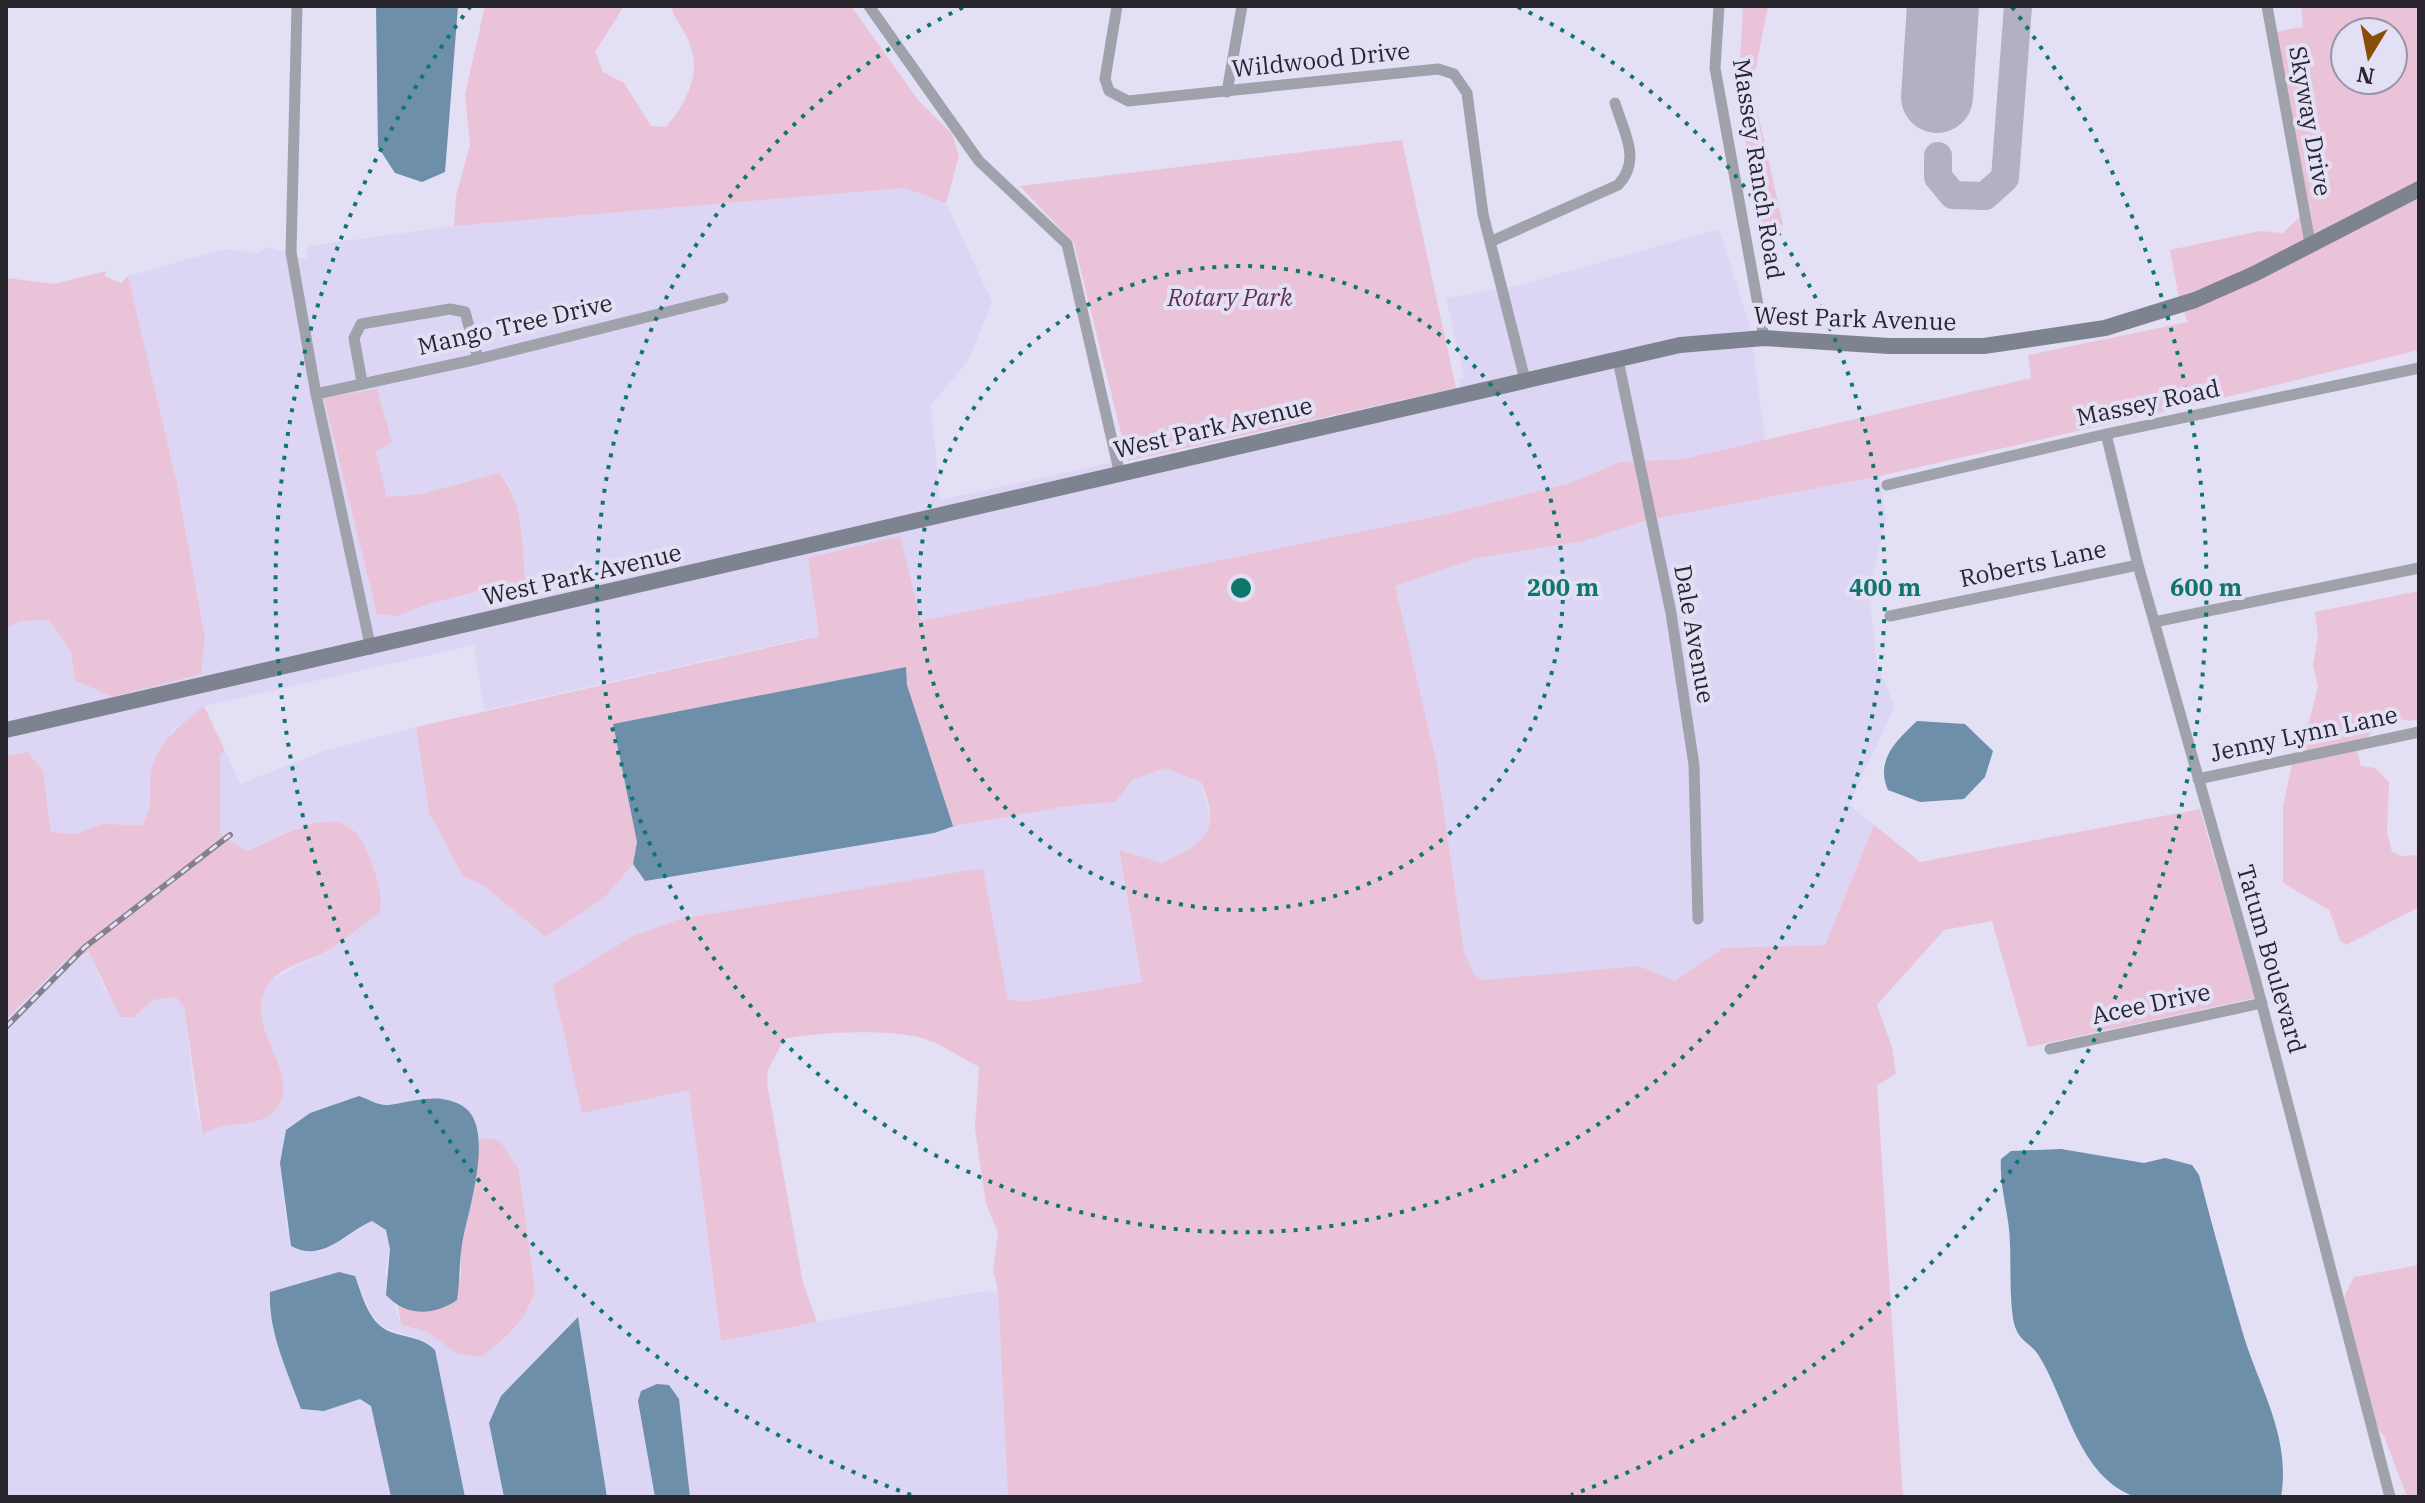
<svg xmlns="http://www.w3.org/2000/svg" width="2425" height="1503" viewBox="0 0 2425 1503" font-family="'IBM Plex Serif',serif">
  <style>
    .built { fill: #dcd6f4; fill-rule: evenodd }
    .green { fill: #ebc3d8; fill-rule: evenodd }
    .water { fill: #6d8fa9 }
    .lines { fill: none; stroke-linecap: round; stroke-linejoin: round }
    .taxiway { stroke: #b3b0c2; stroke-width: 28 }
    .runway { stroke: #b3b0c2; stroke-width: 72 }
    .street { stroke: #9fa2ab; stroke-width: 11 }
    .secondary { stroke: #7e8390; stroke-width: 16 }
    .rail-casing { stroke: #83808f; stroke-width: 6 }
    .rail { stroke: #e3dff5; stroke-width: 3; stroke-dasharray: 9; stroke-linecap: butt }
    .ring { fill: none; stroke: #0f766e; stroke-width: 4; stroke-dasharray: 4 8 }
    .labels { text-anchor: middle; stroke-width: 8; stroke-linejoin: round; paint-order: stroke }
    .street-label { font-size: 24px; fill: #27262e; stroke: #e3dff5 }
    .park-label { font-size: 24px; font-style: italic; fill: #64304f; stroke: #e3dff5 }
    .centre { fill: #0f766e; stroke: #e3dff5; stroke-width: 4 }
    .ring-label { font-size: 24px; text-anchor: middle; font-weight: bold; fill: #0f766e; stroke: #e3dff5; stroke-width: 8; stroke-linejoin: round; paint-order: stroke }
  </style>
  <rect width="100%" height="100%" fill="#e3dff5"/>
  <path class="built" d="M 905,188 L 946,203 L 992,302 L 968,361 L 931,405 L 940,500 L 1123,460 L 1127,467 L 6,724 L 6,628 L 21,621 L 49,620 L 71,651 L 76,679 L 205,638 L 177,483 L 128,276 L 224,249 L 257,253 L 268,247 L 306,259 L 308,246 L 454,226 ZM 324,398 L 392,442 L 376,452 L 387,497 L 422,494 L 500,473 L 511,487 L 520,525 L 524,581 L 517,586 L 497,586 L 429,604 L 397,616 Z
    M 1719,229 L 1752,333 L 1461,389 L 1459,379 L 1464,378 L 1446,298 L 1520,285 Z
    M 1753,345 L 1765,440 L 1683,459 L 1620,462 L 1570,483 L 1438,516 L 920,622 L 808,559 L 819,635 L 484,710 L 474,645 L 204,706 L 172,731 L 152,769 L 153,804 L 142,825 L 101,824 L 76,834 L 51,832 L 43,771 L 28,752 L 6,756 L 6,737 L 1680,351 Z
    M 1880,476 L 1886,520 L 1869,591 L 1877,666 L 1895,706 L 1849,804 L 1874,825 L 1825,945 L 1723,948 L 1675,981 L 1639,966 L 1519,979 L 1484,980 L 1474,975 L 1464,951 L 1437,764 L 1395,586 L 1476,558 L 1580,542 L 1644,521 Z
    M 416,727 L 429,813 L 463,876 L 484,886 L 605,897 L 633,864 L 645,881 L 933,833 L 957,825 L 1068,806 L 1114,802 L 1132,780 L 1165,768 L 1201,782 L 1210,815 L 1208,835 L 1201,843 L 1161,863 L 1119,851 L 1142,982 L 1029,1001 L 1008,1000 L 983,869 L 576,974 L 553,985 L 689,1089 L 721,1340 L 977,1292 L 998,1291 L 1008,1497 L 690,1497 L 679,1399 L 638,1401 L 655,1497 L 607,1497 L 578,1317 L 501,1396 L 489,1423 L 504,1497 L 465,1497 L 435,1350 L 426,1341 L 382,1327 L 370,1312 L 355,1276 L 270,1292 L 269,1311 L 301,1409 L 324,1411 L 360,1399 L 371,1406 L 391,1497 L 6,1497 L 6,1019 L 65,961 L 90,952 L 104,989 L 133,1017 L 153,1000 L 176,997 L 184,1008 L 196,1108 L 203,1134 L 212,1128 L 237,1125 L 269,1044 L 261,1021 L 260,999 L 272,979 L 328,951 L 359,926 L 304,825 L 246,851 L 220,834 L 220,755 L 225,751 L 240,784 L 324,751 ZM 359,1096 L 385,1106 L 428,1097 L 461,1105 L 475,1119 L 479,1138 L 519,1170 L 535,1290 L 531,1305 L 499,1343 L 459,1354 L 427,1332 L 401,1326 L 385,1274 L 390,1249 L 386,1230 L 372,1221 L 320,1253 L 287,1229 L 280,1163 L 286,1130 L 310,1113 Z"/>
  <path class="green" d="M 485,6 L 624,6 L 595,52 L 603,72 L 624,83 L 651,126 L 666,127 C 687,102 703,72 688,40 C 683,28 674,18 671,6 L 851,6 L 918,100 L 952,134 L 959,156 L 946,203 L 905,188 L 454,226 L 456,196 L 470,145 L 465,94 Z
    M 1743,6 L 1768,6 L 1752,87 L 1783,225 L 1761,226 L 1738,102 Z
    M 2301,6 L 2419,6 L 2419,182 L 2252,268 L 2179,298 L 2170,250 L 2260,231 L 2283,233 L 2309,208 L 2275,32 L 2303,27 ZM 2345,32 L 2393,32 L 2393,80 L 2345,80 Z
    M 1402,140 L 1456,388 L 1128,461 L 1074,243 L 1020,186 Z
    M 2419,196 L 2419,350 L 2219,399 L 1880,476 L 1644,521 L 1580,542 L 1476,558 L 1395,586 L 1437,764 L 1464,951 L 1474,975 L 1484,980 L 1639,966 L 1675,981 L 1723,948 L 1825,945 L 1874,825 L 1920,862 L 2200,809 L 2255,998 L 2028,1047 L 1992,921 L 1944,930 L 1877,1005 L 1892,1047 L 1896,1074 L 1877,1085 L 1903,1497 L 1008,1497 L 998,1291 L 993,1270 L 998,1232 L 986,1204 L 975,1128 L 979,1067 C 962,1058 946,1047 928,1040 C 897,1028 817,1032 784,1039 L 768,1070 L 767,1083 L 803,1283 L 817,1322 L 721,1341 L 689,1090 L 582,1113 L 553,985 L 631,937 L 680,919 L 983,868 L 1008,1000 L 1029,1001 L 1142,982 L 1119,850 L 1161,863 C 1204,844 1223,832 1201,782 L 1165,768 L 1132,780 L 1115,802 L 1068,806 L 953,826 L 907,685 L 905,667 L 613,724 L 637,842 L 633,864 L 605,897 L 546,937 L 484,886 L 463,876 L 429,813 L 416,727 L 819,636 L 808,558 L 900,536 L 921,621 L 1438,516 L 1570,483 L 1620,462 L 1683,459 L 2031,378 L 2028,355 L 2188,322 L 2183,310 Z
    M 107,271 L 104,276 L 121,283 L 128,276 L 177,483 L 205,638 L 201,674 L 112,697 L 75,680 L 71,651 L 49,620 L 21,621 L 6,628 L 7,278 L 53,284 Z
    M 377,389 L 392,442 L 376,452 L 387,497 L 422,494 L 499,473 C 524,502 522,545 525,581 L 517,586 L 497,586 L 429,604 L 397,616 L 377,614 L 324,398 Z
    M 2419,591 L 2419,719 L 2409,721 L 2390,716 L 2356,747 L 2361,766 L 2375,768 L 2389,782 L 2387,833 L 2392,852 L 2401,856 L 2419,855 L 2419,907 L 2346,945 L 2340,940 L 2329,910 L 2283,883 L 2283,807 L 2294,754 L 2309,722 L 2318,687 L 2313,665 L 2318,636 L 2315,612 Z
    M 204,706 L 225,751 L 220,755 L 220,834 L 246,851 C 291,834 347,791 370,858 C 376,876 383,894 380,912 C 363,924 348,938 330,949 C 313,960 284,965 271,981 C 236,1023 306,1074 276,1109 C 258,1131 224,1119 203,1135 L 184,1008 L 176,997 L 153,1000 L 133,1017 L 120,1017 L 89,952 L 65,961 L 6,1019 L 6,756 L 28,752 L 43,771 L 51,832 L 76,834 L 101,824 L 142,825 C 157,798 146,794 152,769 C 158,741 183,723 204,706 Z
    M 479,1138 L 499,1140 L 519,1170 L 535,1290 C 528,1319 505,1339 481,1357 L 458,1354 L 427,1332 L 401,1325 L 398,1306 L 418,1312 L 461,1278 L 461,1250 L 477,1172 Z
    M 2419,1265 L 2419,1497 L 2407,1497 L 2384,1436 L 2366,1416 L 2344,1297 L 2354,1277 Z"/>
  <path class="water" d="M 376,6 L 458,6 L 445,172 L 422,182 L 395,173 L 378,147 Z
    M 906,667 L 907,685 L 953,826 L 957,825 L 934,833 L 645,881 L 633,864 L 637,842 L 613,724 Z
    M 1917,721 L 1965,724 L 1993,751 L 1985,777 L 1964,799 L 1920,802 L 1888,790 C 1875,760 1896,741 1917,721 Z
    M 359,1096 C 368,1099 379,1106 388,1105 C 413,1102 436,1092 461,1105 C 498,1125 467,1212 462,1245 C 459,1263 460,1282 457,1300 C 434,1316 406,1317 386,1295 L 390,1249 L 386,1230 L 372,1221 C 343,1234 323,1263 291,1246 L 280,1163 L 286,1130 L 310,1113 Z
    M 2061,1149 L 2144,1163 L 2165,1158 L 2192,1165 L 2199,1175 C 2213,1229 2228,1283 2244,1337 C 2261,1391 2291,1438 2281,1497 L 2136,1497 C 2078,1477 2068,1403 2039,1356 C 2033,1345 2020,1341 2016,1329 C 2009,1313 2011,1263 2010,1244 C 2010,1216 1999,1188 2001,1159 L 2011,1151 Z
    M 339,1272 L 355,1276 C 361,1292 367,1317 383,1328 C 400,1339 419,1334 435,1350 L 465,1497 L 391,1497 L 371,1406 L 360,1399 L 324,1411 L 301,1409 C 288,1372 268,1332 270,1292 Z
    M 578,1317 L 607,1497 L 504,1497 L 489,1423 L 501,1396 Z
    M 657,1384 L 669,1385 L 679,1399 L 690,1497 L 655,1497 L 638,1401 L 641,1391 Z"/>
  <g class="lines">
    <path class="taxiway" d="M 1938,156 L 1938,177 L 1953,195 L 1985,196 L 2005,178 L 2018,6"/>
    <path class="runway" d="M 1937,97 L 1943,6"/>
    <path class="street" d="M 297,6 L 291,252 L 316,394 L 371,649
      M 869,6 L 979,161 L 1067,244 L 1120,475
      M 1117,6 L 1105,79 L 1109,91 L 1128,101 L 1438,69 L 1454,74 L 1467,93 L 1483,214 L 1525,380
      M 1719,6 L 1715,68 L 1764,338
      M 2267,6 L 2310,243
      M 1227,92 L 1242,6
      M 1492,241 L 1618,185 C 1642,160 1624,133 1615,103
      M 1618,360 L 1671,613 L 1694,765 L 1698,919
      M 362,382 L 354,338 L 361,324 L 450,309 L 465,312 L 478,359
      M 316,394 L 478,359 L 723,298
      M 2106,434 L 2138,565 L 2255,978 L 2390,1497
      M 1887,485 L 2106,434 L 2419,368
      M 1890,616 L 2138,565
      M 2154,622 L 2419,568
      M 2198,779 L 2419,732
      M 2050,1049 L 2262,1003"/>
    <path class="secondary" d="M 6,730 L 1680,345 L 1764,338 L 1889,346 L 1984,346 L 2105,328 L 2195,300 L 2254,274 L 2419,189"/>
    <defs>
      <path id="rail" d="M 6,1027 L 85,947 L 230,835"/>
    </defs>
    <use href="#rail" class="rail-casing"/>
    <use href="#rail" class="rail"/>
  </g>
  <g class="ring">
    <circle cx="1241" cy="588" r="322"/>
    <path d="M1518 7A644 644 0 1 1 964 7"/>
    <path d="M911 1495A965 965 0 0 1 470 7M2012 7A965 965 0 0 1 1571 1495"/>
  </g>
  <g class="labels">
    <g class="street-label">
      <text transform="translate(1321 60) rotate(-6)" y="8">Wildwood Drive</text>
      <text transform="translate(2310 121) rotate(80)" y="8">Skyway Drive</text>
      <text transform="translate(1758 169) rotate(81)" y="8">Massey Ranch Road</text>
      <text transform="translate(1855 319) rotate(2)" y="8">West Park Avenue</text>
      <text transform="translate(515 325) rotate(-13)" y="8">Mango Tree Drive</text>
      <text transform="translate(2148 403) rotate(-12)" y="8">Massey Road</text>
      <text transform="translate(1213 428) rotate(-13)" y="8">West Park Avenue</text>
      <text transform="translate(2033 564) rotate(-12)" y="8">Roberts Lane</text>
      <text transform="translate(582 575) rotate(-13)" y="8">West Park Avenue</text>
      <text transform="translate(1694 634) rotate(80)" y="8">Dale Avenue</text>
      <text transform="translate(2304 734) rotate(-12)" y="8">Jenny Lynn Lane</text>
      <text transform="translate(2271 959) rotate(74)" y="8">Tatum Boulevard</text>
      <text transform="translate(2151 1004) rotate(-12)" y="8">Acee Drive</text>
    </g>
    <g class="park-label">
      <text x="1230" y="306">Rotary Park</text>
    </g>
  </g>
  <circle cx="1241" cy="588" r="12" class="centre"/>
  <g class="ring-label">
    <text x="1563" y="596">200 m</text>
    <text x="1885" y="596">400 m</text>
    <text x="2206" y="596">600 m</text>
  </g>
  <rect width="2425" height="1503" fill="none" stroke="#27262e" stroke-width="16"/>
  <g transform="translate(2369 56) rotate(190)"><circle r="38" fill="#e3dff5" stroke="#9895a5" stroke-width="2"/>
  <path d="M0-6L14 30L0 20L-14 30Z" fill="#884d07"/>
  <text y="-12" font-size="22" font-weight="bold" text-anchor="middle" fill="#27262e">N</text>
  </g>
</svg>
